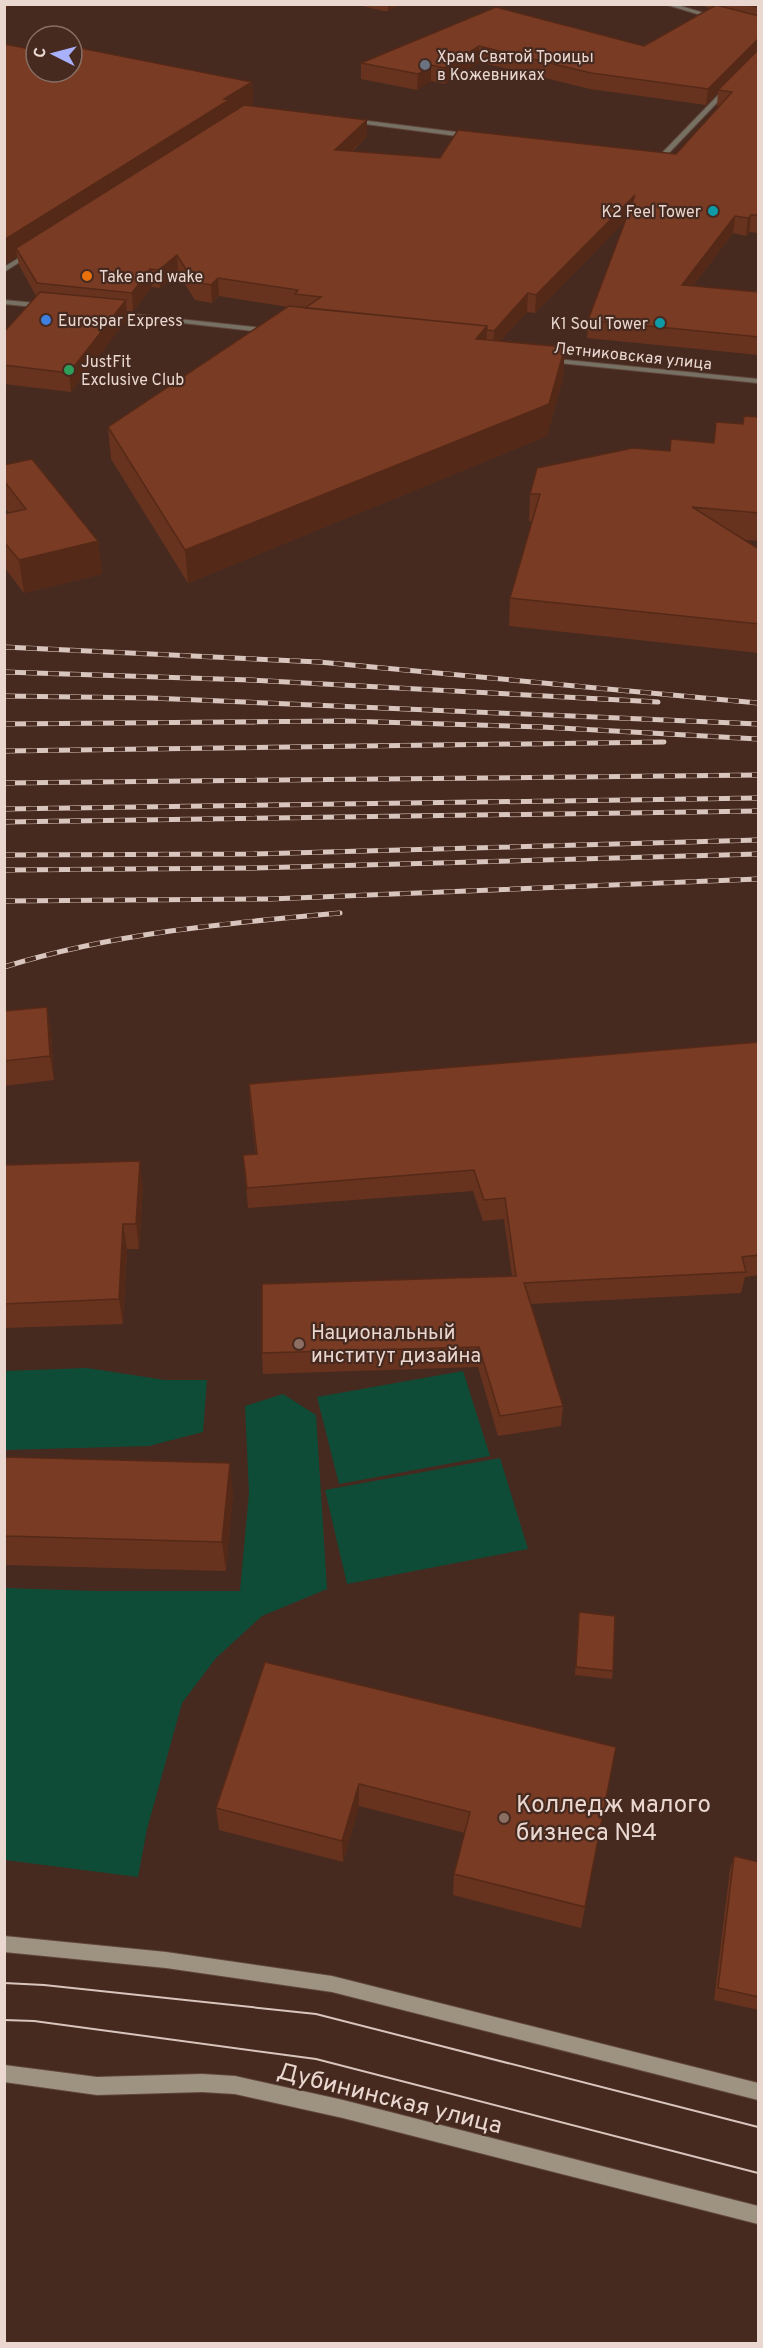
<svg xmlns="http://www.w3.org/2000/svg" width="763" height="2348" viewBox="0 0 763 2348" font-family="Overpass,sans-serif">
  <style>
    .green { fill: #0f4c37 }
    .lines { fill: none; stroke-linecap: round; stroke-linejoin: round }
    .minor-casing { stroke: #60463c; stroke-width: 2 }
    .secondary-casing { stroke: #60463c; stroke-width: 2 }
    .minor { fill: #777164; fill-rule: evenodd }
    .secondary { fill: #9e9380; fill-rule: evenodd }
    .tram { stroke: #d8c5bd; stroke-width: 2 }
    .rail-casing { stroke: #d8c5bd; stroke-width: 5 }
    .rail { stroke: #462a20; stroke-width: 4; stroke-dasharray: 11; stroke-linecap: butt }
    .wall { fill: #68331e }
    .shaded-wall { fill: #552918 }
    .building { fill: #793b23; stroke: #552918; stroke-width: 1.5 }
    .worship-dot { fill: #6b7280; stroke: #462a20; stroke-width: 2 }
    .culture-dot { fill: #0f9aa8; stroke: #462a20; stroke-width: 2 }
    .food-dot { fill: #e8710a; stroke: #462a20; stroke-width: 2 }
    .shop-dot { fill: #3f7fe0; stroke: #462a20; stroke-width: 2 }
    .leisure-dot { fill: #2e9e5b; stroke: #462a20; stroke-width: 2 }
    .education-dot { fill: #8d6e63; stroke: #462a20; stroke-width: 2 }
    .labels { text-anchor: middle; stroke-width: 4.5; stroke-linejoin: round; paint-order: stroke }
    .far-poi-label { font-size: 16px; fill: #e9d7d0; stroke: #462a20; text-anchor: start }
    .far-street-label { font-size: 16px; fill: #e9d7d0; stroke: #462a20 }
    .poi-label { font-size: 20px; fill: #e9d7d0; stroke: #462a20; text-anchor: start }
    .near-poi-label { font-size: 24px; fill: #e9d7d0; stroke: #462a20; text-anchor: start }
    .near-street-label { font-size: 24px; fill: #e9d7d0; stroke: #462a20 }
  </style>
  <rect width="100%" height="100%" fill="#462a20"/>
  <path class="green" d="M 87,1368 L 165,1380 L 207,1380 L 203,1432 L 149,1446 L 5,1450 L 5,1371 Z
    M 463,1371 L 490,1456 L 339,1484 L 317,1397 Z
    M 283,1394 L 316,1415 L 327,1589 L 262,1616 L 216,1658 L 182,1703 L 147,1829 L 138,1877 L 5,1860 L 5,1588 L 96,1591 L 240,1591 L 249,1493 L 245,1406 Z
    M 500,1458 L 528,1549 L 347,1584 L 325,1490 Z"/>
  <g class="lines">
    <defs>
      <path id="minor" d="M 664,4 L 674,4 L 717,17 L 714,19 Z
        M 727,86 L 732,87 L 666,156 L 651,157 L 651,155 L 662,153 Z
        M 352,119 L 472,134 L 475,136 L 472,138 L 350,122 Z
        M 29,252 L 34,253 L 4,272 L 4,267 Z
        M 4,300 L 45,304 L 49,306 L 45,308 L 4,304 Z
        M 113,312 L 272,329 L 276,331 L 272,333 L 111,315 L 109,314 Z
        M 546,358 L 758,379 L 758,383 L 549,362 L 545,360 Z"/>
      <path id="secondary" d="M 4,1936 L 166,1952 L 332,1976 L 758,2083 L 758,2100 L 332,1992 L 166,1968 L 4,1952 Z
        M 4,2065 L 97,2077 L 202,2074 L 235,2076 L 343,2100 L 758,2206 L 758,2224 L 343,2118 L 235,2094 L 202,2092 L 97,2095 L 4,2082 Z"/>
    </defs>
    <use href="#minor" class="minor-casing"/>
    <use href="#secondary" class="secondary-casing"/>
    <use href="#minor" class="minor"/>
    <use href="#secondary" class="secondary"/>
    <path class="tram" d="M 4,1983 L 44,1985 L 316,2014 L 758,2127
      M 4,2020 L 34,2021 L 316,2059 L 758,2173"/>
    <defs>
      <path id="rail" d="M 4,647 L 319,662 L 758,703
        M 4,672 L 250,680 L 658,702
        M 4,696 L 151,698 L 758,724
        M 4,724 L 345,721 L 542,727 L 758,739
        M 4,751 L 664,742
        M 4,783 L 758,775
        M 4,809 L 758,798
        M 4,822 L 758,811
        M 4,855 L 254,854 L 758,840
        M 4,870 L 254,868 L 758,854
        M 4,901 L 270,899 L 758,879
        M 4,967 C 114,933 226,923 340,913"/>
    </defs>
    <use href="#rail" class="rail-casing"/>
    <use href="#rail" class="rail"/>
  </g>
  <path class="wall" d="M 355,4 L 400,4 L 388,11 L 383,11 Z
    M 696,4 L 759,4 L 759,233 L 749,232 L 746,236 L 733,233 L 693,286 L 759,292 L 759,355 L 587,338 L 588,320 L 626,220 L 535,313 L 527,312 L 500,341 L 565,347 L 563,378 L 547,436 L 188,583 L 111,459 L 108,427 L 288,307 L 219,296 L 212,303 L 195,300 L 178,273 L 160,288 L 152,287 L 133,311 L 126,311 L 127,319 L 71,392 L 4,384 L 4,332 L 36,296 L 19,265 L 17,256 L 4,264 L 36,72 L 252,82 L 253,102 L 247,106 L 367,120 L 367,136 L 352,152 L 440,158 L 676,154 L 719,107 L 717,106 L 718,92 L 706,105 L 590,89 L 479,62 L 445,84 L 431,81 L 417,90 L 361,79 L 361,63 L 496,7 L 644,46 L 710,8 Z
    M 759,417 L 759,541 L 744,540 L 759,549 L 759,653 L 509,626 L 510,598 L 532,522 L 529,521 L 530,494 L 670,451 L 714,443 L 743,424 Z
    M 4,465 L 98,541 L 102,574 L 24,593 L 4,567 L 4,514 L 9,513 L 4,507 Z
    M 4,1011 L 51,1031 L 54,1080 L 4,1086 Z
    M 759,1042 L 759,1275 L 745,1277 L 741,1293 L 531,1304 L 563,1406 L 561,1426 L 498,1436 L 478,1367 L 263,1374 L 262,1353 L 512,1276 L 504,1219 L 483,1221 L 473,1191 L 248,1208 L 243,1155 L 256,1154 L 250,1105 L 249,1084 Z
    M 4,1172 L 143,1186 L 139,1249 L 127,1249 L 123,1324 L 4,1328 Z
    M 4,1457 L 233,1493 L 226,1571 L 4,1565 Z
    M 579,1612 L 613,1671 L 612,1679 L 575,1675 Z
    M 265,1662 L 616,1747 L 581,1928 L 453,1895 L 454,1874 L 465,1833 L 359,1806 L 343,1862 L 219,1830 L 216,1808 Z
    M 734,1856 L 759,1862 L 759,2010 L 714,2000 L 730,1869 Z"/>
  <path class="shaded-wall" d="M 4,4 L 15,4 L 4,10 Z
    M 388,4 L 400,4 L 388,11 Z
    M 758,38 L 756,53 L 718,90 L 718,92 L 706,105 L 708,89 Z
    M 479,46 L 479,62 L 445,84 L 445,68 Z
    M 431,65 L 431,81 L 417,90 L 418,74 Z
    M 252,82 L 253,102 L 16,248 L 17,256 L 4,264 L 4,240 L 224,99 Z
    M 367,120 L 367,136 L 335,167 L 335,150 Z
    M 635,195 L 634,212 L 535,313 L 536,295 Z
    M 751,215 L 749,232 L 746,236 L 748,218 Z
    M 735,216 L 733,233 L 680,303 L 682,285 Z
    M 177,255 L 178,273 L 160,288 L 159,270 Z
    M 150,269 L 152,287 L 133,311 L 132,293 Z
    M 218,278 L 219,296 L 212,303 L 211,285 Z
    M 528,293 L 527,312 L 493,349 L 494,331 Z
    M 126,300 L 127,319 L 71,392 L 69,373 Z
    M 487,326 L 486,357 L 476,339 Z
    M 565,347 L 563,378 L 547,436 L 188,583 L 185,550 Z
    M 98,541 L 102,574 L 24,593 L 19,560 Z
    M 47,1007 L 51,1031 L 54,1080 L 50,1056 Z
    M 140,1161 L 143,1186 L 139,1249 L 136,1224 Z
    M 123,1224 L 127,1249 L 123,1324 L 119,1299 Z
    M 230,1463 L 233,1493 L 226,1571 L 222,1542 Z
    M 359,1784 L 359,1806 L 343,1862 L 342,1841 Z"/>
  <path class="building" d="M 745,4 L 759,4 L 759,8 Z
    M 716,5 L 759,16 L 759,38 L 708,89 L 591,73 L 479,46 L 445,68 L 431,65 L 418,74 L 361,63 L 496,7 L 644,46 Z
    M 4,44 L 36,50 L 36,72 L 72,72 L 72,52 L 80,48 L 252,82 L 224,99 L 229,100 L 4,240 Z
    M 759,49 L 759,215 L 751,215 L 748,218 L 735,216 L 682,285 L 759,292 L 759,337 L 588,320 L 635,195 L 536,295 L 528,293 L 494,331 L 487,330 L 487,326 L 305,308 L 321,297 L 295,294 L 298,290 L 218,278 L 211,285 L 194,282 L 177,255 L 159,270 L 150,269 L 132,293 L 37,283 L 16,248 L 244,105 L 367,120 L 335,150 L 440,158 L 458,130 L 676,154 L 732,92 L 718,90 Z
    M 40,292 L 126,300 L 69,373 L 4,365 L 4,332 Z
    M 289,306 L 487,326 L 476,339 L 565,347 L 549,404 L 185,550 L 108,427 Z
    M 744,416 L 759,417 L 759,513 L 692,507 L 759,549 L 759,624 L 510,598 L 540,494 L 530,494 L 537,468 L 633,448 L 670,451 L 671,439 L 714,443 L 716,422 L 743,424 Z
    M 32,459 L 98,541 L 19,560 L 4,542 L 4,514 L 26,509 L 4,481 L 4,465 Z
    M 47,1007 L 50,1056 L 4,1061 L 4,1011 Z
    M 759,1042 L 759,1255 L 742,1257 L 746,1272 L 524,1283 L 563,1406 L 500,1416 L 479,1347 L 262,1353 L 262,1284 L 516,1276 L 505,1198 L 484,1200 L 474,1170 L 247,1188 L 243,1155 L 257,1154 L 249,1084 Z
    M 140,1161 L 136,1224 L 123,1224 L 119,1299 L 4,1304 L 4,1172 L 5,1165 Z
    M 4,1457 L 230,1463 L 222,1542 L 4,1536 Z
    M 579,1612 L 615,1616 L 613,1671 L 576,1667 Z
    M 265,1662 L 616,1747 L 585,1907 L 454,1874 L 470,1812 L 359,1784 L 342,1841 L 216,1808 Z
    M 734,1856 L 759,1862 L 759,1997 L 718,1988 Z"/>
  <circle class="worship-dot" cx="425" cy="65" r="6"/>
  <g class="culture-dot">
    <circle cx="713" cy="211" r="6"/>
    <circle cx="660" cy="323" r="6"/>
  </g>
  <circle class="food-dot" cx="87" cy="276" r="6"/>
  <circle class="shop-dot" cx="46" cy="320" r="6"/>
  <circle class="leisure-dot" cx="69" cy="370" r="6"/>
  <g class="education-dot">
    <circle cx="299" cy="1344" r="6"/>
    <circle cx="504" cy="1818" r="6"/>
  </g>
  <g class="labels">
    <g class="far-poi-label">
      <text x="437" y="62">Храм Святой Троицы<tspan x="437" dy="18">в Кожевниках</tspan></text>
      <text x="701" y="217" text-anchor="end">К2 Feel Tower</text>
      <text x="99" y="282">Take and wake</text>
      <text x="58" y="326">Eurospar Express</text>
      <text x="648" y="329" text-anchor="end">К1 Soul Tower</text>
      <text x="81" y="367">JustFit<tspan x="81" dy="18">Exclusive Club</tspan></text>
    </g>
    <g class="far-street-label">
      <text transform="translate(633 355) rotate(6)" y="6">Летниковская улица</text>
    </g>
    <g class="poi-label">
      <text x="311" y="1339">Национальный<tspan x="311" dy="23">институт дизайна</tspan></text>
    </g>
    <g class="near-poi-label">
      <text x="516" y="1812">Колледж малого<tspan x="516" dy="28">бизнеса №4</tspan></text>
    </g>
    <g class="near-street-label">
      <text transform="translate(390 2098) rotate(14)" y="8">Дубининская улица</text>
    </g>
  </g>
  <rect width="763" height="2348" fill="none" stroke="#e9d7d0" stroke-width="12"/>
  <g transform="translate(54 54) rotate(276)"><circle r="28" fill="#462a20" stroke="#876f66" stroke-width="1.5"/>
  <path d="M0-4.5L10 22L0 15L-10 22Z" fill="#a9b0fc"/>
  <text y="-9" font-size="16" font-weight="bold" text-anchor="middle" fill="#e9d7d0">С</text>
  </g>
</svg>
